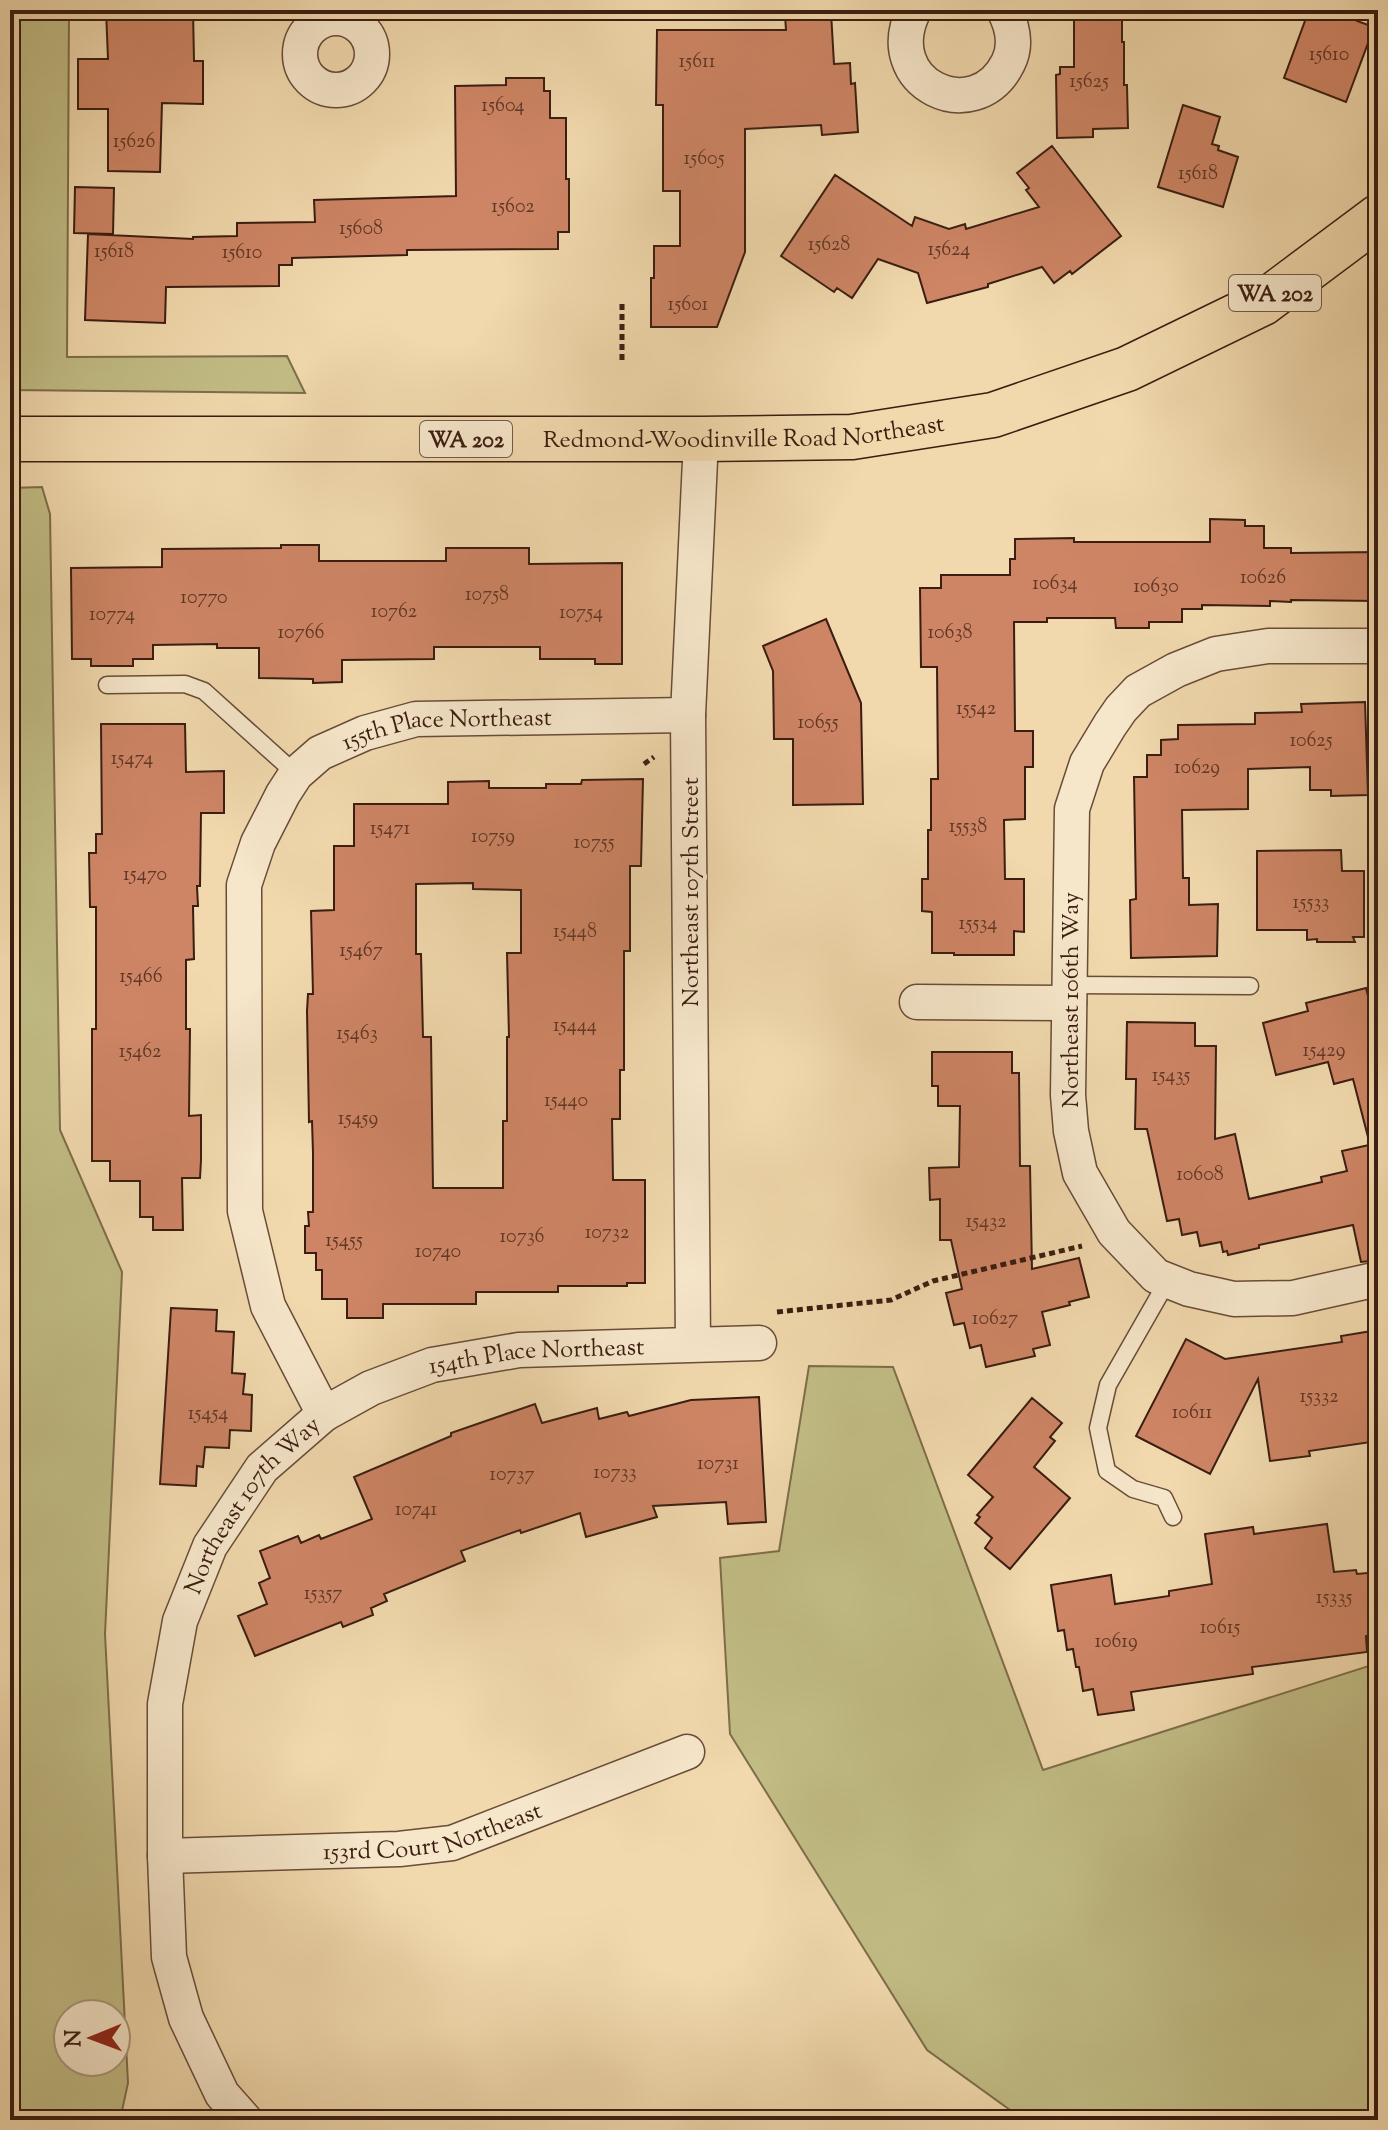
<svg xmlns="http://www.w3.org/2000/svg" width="1388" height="2130" viewBox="0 0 1388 2130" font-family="'Sorts Mill Goudy',serif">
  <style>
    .green { fill: #c2bd85; stroke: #7e6d4b; stroke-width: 2; fill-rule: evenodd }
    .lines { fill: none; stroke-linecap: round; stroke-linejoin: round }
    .stream { stroke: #757b6c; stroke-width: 11 }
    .building { fill: #ce8565; stroke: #3b1d11; stroke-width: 2; fill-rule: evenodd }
    .lane-casing { stroke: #684c38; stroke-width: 19 }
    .street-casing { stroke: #684c38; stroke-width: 37 }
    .primary-casing { stroke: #3b1d11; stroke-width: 47 }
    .path { stroke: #3b1d11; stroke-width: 5; stroke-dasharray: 6 4; stroke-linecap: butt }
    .lane { stroke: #f6e6ca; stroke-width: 16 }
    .street { stroke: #f6e6ca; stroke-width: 34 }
    .primary { stroke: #f1d9ad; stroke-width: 44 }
    .labels { text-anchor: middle; stroke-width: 8; stroke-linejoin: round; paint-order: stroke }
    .number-label { font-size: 20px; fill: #603726 }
    .shield { fill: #f6e6ca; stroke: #735948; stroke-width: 2 }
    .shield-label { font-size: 22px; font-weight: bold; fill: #3b1d11 }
    .street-label { font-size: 24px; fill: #3b1d11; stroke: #f6e6ca }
  </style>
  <rect width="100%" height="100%" fill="#f1d9ad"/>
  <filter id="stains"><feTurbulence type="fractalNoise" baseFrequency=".0025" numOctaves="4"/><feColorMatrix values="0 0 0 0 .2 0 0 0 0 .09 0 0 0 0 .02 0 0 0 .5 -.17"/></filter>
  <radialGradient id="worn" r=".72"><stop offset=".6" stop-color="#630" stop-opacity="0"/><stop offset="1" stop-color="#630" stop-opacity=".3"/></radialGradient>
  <path class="green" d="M 10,10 L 69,10 L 67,357 L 287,356 L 305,393 L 10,390 Z
    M 42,487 L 50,514 L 60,1130 L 122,1272 L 105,1634 L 128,2083 L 120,2120 L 10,2120 L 10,488 ZM 68,2014 L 116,2014 L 116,2062 L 68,2062 Z
    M 809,1366 L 893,1367 L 1043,1770 L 1378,1663 L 1378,2120 L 1024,2120 L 927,2050 L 730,1734 L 720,1558 L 779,1551 Z"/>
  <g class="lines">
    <path class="stream" d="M 10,1978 L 15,1988 L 10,2000"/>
  </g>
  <path class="building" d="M 106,10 L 193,10 L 194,61 L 203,61 L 203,104 L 162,103 L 160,172 L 108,171 L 108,109 L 78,109 L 78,59 L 108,59 Z
    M 1309,10 L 1362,10 L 1357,21 L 1374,27 L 1346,102 L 1284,78 Z
    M 831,12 L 834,64 L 850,63 L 851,84 L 855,83 L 858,132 L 822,135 L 821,125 L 745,129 L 745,252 L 717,327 L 651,327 L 651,278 L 654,278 L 654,246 L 680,246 L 680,191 L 663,191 L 663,105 L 656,105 L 657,30 L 786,30 L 785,15 Z
    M 1122,13 L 1122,42 L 1124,42 L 1124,85 L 1127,85 L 1128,128 L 1093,129 L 1093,137 L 1057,138 L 1056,75 L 1060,74 L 1060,67 L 1074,67 L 1074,14 Z
    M 506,78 L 544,78 L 544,91 L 550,91 L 550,118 L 566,118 L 566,179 L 569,179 L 569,232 L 558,232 L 558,249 L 407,250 L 407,255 L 292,258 L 292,265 L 279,265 L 279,286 L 166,287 L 165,323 L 85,320 L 88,234 L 193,239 L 193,237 L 237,236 L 237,223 L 315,222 L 314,200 L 456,196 L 455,86 L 506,85 Z
    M 1183,105 L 1220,117 L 1212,144 L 1219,146 L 1218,150 L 1238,157 L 1223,207 L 1158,187 Z
    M 1052,146 L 1121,236 L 1072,274 L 1070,271 L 1054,283 L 1042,267 L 988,284 L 988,287 L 927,303 L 918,273 L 878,259 L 852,298 L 837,288 L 834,292 L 781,256 L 835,175 L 912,226 L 915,217 L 949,229 L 965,224 L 966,229 L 1039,207 L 1026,190 L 1029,188 L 1017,173 Z
    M 75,187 L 114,188 L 113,234 L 74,233 Z
    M 1210,519 L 1245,520 L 1245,526 L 1264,526 L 1264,548 L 1291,548 L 1291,553 L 1378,552 L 1378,601 L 1291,600 L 1291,602 L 1270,601 L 1270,606 L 1202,605 L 1202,609 L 1182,609 L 1182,622 L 1149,622 L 1149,628 L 1116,628 L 1115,618 L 1047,618 L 1047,622 L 1014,622 L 1015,731 L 1033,731 L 1033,767 L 1025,767 L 1025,819 L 1004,820 L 1005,879 L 1024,879 L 1024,932 L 1014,931 L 1014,955 L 954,955 L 954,953 L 932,953 L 932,912 L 922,911 L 922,879 L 928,879 L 928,830 L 931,830 L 931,779 L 938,779 L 937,667 L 921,667 L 920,588 L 941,588 L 941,575 L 1010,575 L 1010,559 L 1015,559 L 1015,539 L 1074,538 L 1074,542 L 1210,542 Z
    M 281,545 L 319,545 L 319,561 L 446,561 L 446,548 L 529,548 L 529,564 L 622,563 L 622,664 L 595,664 L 595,659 L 540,659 L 540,647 L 434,647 L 434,659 L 342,660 L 342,682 L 313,683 L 313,679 L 259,678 L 259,648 L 217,648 L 217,644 L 153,645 L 153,659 L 133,659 L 133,666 L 91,666 L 91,659 L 72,659 L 71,568 L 162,567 L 162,549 L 281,548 Z
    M 826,619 L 861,703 L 863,804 L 793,805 L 793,739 L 774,739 L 773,671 L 763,646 Z
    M 1365,702 L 1368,795 L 1331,796 L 1331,790 L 1310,790 L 1310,767 L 1248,769 L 1248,809 L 1182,810 L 1183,878 L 1189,878 L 1189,905 L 1218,904 L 1217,956 L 1131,958 L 1130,900 L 1136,899 L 1134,777 L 1147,777 L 1147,755 L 1161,755 L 1161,740 L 1178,739 L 1178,725 L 1255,724 L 1255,713 L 1302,712 L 1301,704 Z
    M 101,724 L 185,724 L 186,772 L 224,771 L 224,813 L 201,813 L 200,886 L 197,886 L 198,906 L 193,906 L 194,959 L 186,960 L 186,1029 L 190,1029 L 189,1116 L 201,1115 L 201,1160 L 200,1178 L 182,1178 L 183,1230 L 153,1230 L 153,1217 L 140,1217 L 140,1181 L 110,1181 L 110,1161 L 92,1161 L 92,1029 L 96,1029 L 96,907 L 90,907 L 89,853 L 96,853 L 96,834 L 102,834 Z
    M 643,779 L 641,866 L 630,866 L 630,951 L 624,951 L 624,1070 L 620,1070 L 620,1119 L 612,1119 L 613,1180 L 645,1180 L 645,1283 L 627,1283 L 627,1286 L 558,1286 L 558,1292 L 476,1292 L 476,1304 L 383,1304 L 383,1318 L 347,1318 L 347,1299 L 322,1299 L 322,1270 L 316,1270 L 316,1253 L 305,1253 L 305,1226 L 309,1226 L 308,1212 L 313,1212 L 313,1153 L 312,1121 L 309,1122 L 307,1011 L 308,994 L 313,994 L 311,911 L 334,910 L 334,846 L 354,846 L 354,804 L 448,804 L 448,782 L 489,781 L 489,788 L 546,788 L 546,784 L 581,784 L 582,780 ZM 473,883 L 473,889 L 521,890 L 521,953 L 507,953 L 509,1037 L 507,1037 L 507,1121 L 503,1121 L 503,1188 L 433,1188 L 431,1037 L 423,1037 L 421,954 L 416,954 L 416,884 Z
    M 1341,850 L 1342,871 L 1364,871 L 1364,937 L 1353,937 L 1355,942 L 1317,942 L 1317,939 L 1307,940 L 1307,930 L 1257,930 L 1257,851 Z
    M 1366,988 L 1378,1036 L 1378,1136 L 1368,1137 L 1353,1079 L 1334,1084 L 1328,1062 L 1276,1075 L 1263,1023 L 1308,1011 L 1306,1003 Z
    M 1127,1022 L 1195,1023 L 1195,1046 L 1216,1046 L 1215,1139 L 1235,1134 L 1249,1199 L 1322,1182 L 1321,1177 L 1347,1171 L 1342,1151 L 1378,1143 L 1378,1260 L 1361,1262 L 1353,1225 L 1259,1245 L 1259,1248 L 1228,1255 L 1227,1251 L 1223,1252 L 1221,1242 L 1200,1246 L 1197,1232 L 1182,1235 L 1179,1219 L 1167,1221 L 1147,1129 L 1135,1129 L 1136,1079 L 1126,1079 Z
    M 932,1052 L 1012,1052 L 1012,1073 L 1019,1073 L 1020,1166 L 1030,1166 L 1032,1269 L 1079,1258 L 1089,1297 L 1069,1302 L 1070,1305 L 1042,1312 L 1050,1345 L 1033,1349 L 1035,1356 L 986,1367 L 981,1345 L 970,1348 L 964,1323 L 954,1325 L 946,1293 L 962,1289 L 951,1240 L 940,1240 L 940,1199 L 930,1200 L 929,1168 L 959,1167 L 960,1106 L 938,1106 L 938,1086 L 932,1086 Z
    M 171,1308 L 217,1310 L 216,1331 L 234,1332 L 232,1373 L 245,1374 L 243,1394 L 252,1395 L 251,1431 L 230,1430 L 229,1448 L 205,1447 L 203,1467 L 197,1466 L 196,1486 L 160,1484 Z
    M 1378,1330 L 1378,1441 L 1309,1451 L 1310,1456 L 1270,1461 L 1258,1379 L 1210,1474 L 1136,1436 L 1186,1339 L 1225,1359 L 1342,1342 L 1341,1336 Z
    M 759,1397 L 766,1522 L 728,1524 L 726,1502 L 653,1506 L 657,1517 L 586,1537 L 580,1513 L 521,1533 L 520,1530 L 461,1551 L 465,1561 L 384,1594 L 387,1601 L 371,1608 L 373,1615 L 343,1627 L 341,1622 L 255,1656 L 238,1616 L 267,1604 L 259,1583 L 270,1578 L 260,1551 L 298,1536 L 301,1543 L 319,1535 L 321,1539 L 372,1519 L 354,1477 L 451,1436 L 451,1433 L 535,1404 L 542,1423 L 597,1408 L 599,1419 L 627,1412 L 629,1416 L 691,1400 Z
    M 1032,1398 L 1062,1423 L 1050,1437 L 1055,1441 L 1034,1467 L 1070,1498 L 1010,1569 L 985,1548 L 992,1538 L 975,1523 L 980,1517 L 977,1515 L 993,1497 L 968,1475 Z
    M 1327,1524 L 1334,1572 L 1356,1570 L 1357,1574 L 1378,1572 L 1378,1634 L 1366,1636 L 1367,1652 L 1252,1667 L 1253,1674 L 1131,1692 L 1134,1710 L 1098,1715 L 1093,1689 L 1083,1691 L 1079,1667 L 1076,1667 L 1073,1649 L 1067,1650 L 1064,1630 L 1058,1631 L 1051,1585 L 1111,1575 L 1115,1604 L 1169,1596 L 1169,1591 L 1212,1584 L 1205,1534 L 1253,1527 L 1254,1534 Z"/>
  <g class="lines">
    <defs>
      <path id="lane" d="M 107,685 L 185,684 L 204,691 L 296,774
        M 1069,985 L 1250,986
        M 1168,1280 L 1108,1385 L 1098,1428 L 1107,1471 L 1133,1489 L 1164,1498 L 1173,1517"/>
      <g id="street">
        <path d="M 914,10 C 877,84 975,129 1008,63 C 1017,45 1013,27 1004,10"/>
        <circle cx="336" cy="54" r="36"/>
        <path d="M 1378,646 L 1268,646 L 1216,654 L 1176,670 L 1138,691 L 1121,709 L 1110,725 L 1087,763 L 1072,809 L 1068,1095 L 1071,1131 L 1080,1173 L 1114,1232 L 1156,1276 L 1189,1289 L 1234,1299 L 1293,1298 L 1378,1279"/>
        <path d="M 917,1002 L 1069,1003"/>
        <path d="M 693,1344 L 688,715 L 701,439"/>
        <path id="s1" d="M 324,1414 L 371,1388 L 432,1365 L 519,1350 L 759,1343"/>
        <path id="s2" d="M 165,1856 L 399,1849 L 452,1843 L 687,1752"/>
        <path id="s3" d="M 245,2120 L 222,2094 L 186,2018 L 169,1957 L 165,1856 L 165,1704 L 180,1621 L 210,1546 L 262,1468 L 324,1414 L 268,1306 L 245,1211 L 244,885 L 258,843 L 283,794 L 296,774 L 320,753 L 365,733 L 416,719 L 688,715"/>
      </g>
      <g id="primary">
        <path id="s4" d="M 10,439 L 701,439 L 852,437 L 993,415 L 1127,369 L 1263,303 L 1378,217"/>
      </g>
    </defs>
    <use href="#lane" class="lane-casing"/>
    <use href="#street" class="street-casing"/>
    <use href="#primary" class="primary-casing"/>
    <path class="path" d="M 622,360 L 622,302
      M 644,764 L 654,757
      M 777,1312 L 891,1300 L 933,1281 L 1082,1246"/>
    <use href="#lane" class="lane"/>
    <use href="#street" class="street"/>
    <use href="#primary" class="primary"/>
  </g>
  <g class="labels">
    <g class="number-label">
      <text x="1329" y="60">15610</text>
      <text x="697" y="67">15611</text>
      <text x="1089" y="87">15625</text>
      <text x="503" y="111">15604</text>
      <text x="134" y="147">15626</text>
      <text x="704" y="164">15605</text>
      <text x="1198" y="179">15618</text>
      <text x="513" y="212">15602</text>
      <text x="361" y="234">15608</text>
      <text x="829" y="250">15628</text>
      <text x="949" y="255">15624</text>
      <text x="114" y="257">15618</text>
      <text x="242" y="258">15610</text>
      <text x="688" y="310">15601</text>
      <text x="1263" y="583">10626</text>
      <text x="1055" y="589">10634</text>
      <text x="1156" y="592">10630</text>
      <text x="487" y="600">10758</text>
      <text x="204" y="603">10770</text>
      <text x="394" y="617">10762</text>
      <text x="581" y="618">10754</text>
      <text x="112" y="620">10774</text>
      <text x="301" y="638">10766</text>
      <text x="950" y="638">10638</text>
      <text x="976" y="714">15542</text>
      <text x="818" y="728">10655</text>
      <text x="1311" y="746">10625</text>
      <text x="132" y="764">15474</text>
      <text x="1197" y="773">10629</text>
      <text x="968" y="832">15538</text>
      <text x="390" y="834">15471</text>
      <text x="493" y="842">10759</text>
      <text x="594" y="848">10755</text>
      <text x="145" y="880">15470</text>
      <text x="1311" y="908">15533</text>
      <text x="978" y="929">15534</text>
      <text x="575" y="937">15448</text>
      <text x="361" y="956">15467</text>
      <text x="141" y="982">15466</text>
      <text x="575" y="1031">15444</text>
      <text x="357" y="1039">15463</text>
      <text x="1324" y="1056">15429</text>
      <text x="140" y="1057">15462</text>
      <text x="1171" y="1081">15435</text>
      <text x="566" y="1106">15440</text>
      <text x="358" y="1124">15459</text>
      <text x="1200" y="1180">10608</text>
      <text x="986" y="1227">15432</text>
      <text x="607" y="1238">10732</text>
      <text x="522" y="1242">10736</text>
      <text x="344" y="1246">15455</text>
      <text x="438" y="1257">10740</text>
      <text x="995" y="1324">10627</text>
      <text x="1319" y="1402">15332</text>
      <text x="1192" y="1418">10611</text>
      <text x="208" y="1419">15454</text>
      <text x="718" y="1469">10731</text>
      <text x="615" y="1478">10733</text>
      <text x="512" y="1480">10737</text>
      <text x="416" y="1515">10741</text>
      <text x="323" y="1599">15357</text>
      <text x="1334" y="1603">15335</text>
      <text x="1220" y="1633">10615</text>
      <text x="1116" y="1647">10619</text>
    </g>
    <g class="shield">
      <rect x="1229" y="275" width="92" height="36" rx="6"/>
      <rect x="420" y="421" width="92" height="36" rx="6"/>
    </g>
    <g class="shield-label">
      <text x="1275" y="301">WA 202</text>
      <text x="466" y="447">WA 202</text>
    </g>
    <g class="street-label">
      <text dy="8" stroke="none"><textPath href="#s4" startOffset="734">Redmond-Woodinville Road Northeast</textPath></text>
      <text dy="8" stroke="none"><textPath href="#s3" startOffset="1608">155th Place Northeast</textPath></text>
      <text transform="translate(690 892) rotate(-90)" y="8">Northeast 107th Street</text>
      <text transform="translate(1070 1000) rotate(-90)" y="8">Northeast 106th Way</text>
      <text dy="8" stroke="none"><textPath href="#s1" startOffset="224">154th Place Northeast</textPath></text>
      <text dy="8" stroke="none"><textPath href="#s3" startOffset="658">Northeast 107th Way</textPath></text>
      <text dy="8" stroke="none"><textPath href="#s2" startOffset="270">153rd Court Northeast</textPath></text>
    </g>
  </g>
  <rect width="1388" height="2130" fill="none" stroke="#f1d9ad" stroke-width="40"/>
  <rect x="12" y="12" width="1364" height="2106" fill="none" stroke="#3b1d11" stroke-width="4"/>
  <rect x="20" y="20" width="1348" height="2090" fill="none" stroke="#3b1d11" stroke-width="2"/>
  <g transform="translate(92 2038) rotate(269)"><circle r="38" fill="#f6e6ca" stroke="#ab9680" stroke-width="2"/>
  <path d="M0-6L14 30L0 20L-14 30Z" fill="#8f2418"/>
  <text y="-12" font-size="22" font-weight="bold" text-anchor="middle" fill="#3b1d11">N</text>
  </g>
  <rect width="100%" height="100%" filter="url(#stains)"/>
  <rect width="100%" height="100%" fill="url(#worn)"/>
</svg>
